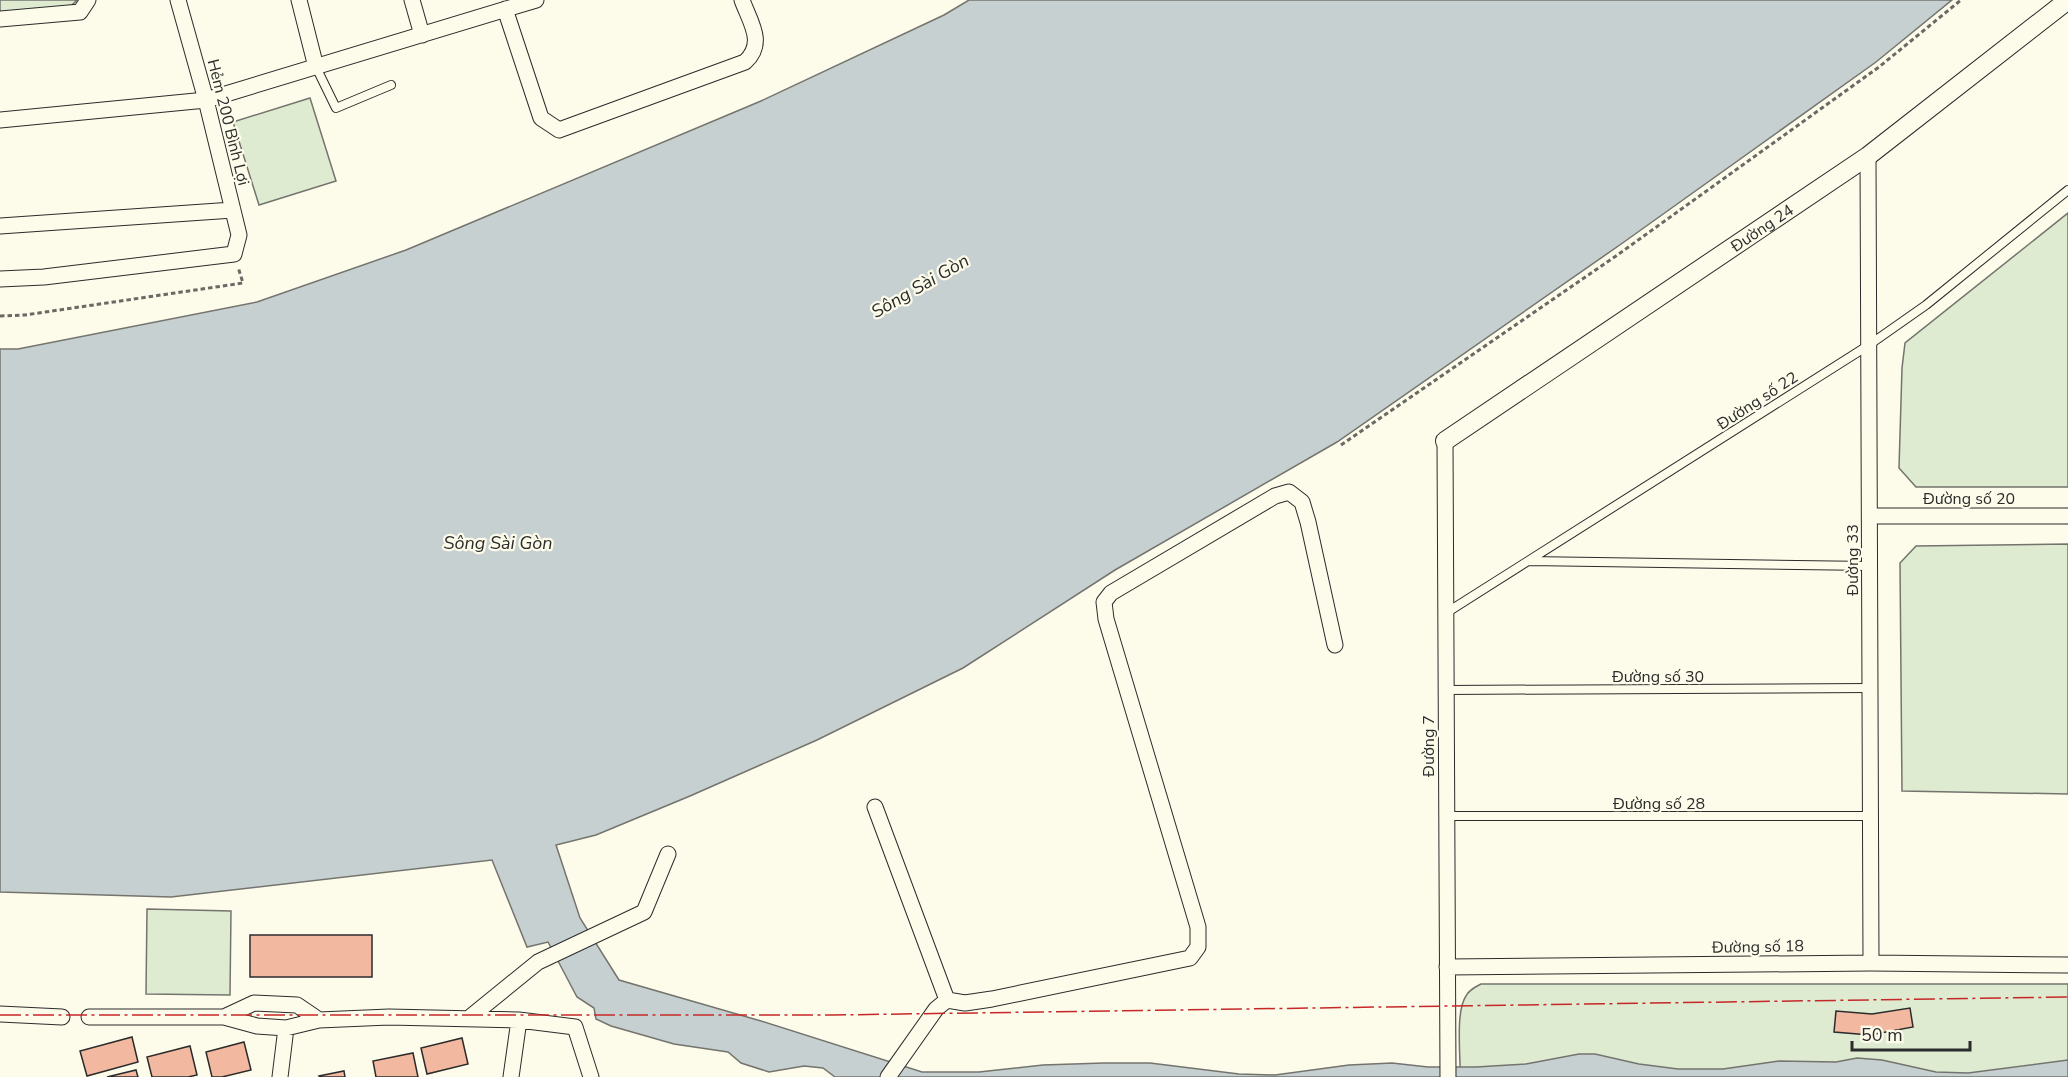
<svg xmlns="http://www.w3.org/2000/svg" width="2068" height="1077" viewBox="0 0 2068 1077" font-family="'Nunito Sans',sans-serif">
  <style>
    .green { fill: #deebd1; stroke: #74746e; stroke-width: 1.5 }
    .water { fill: #c7d0d0; stroke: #74746e; stroke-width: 1.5 }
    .building { fill: #f2b8a0; stroke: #2b2b2b; stroke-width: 1.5 }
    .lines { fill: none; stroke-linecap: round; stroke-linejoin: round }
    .service-casing { stroke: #2b2b2b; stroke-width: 10 }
    .minor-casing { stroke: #2b2b2b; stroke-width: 17 }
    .tertiary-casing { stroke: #2b2b2b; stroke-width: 20 }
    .path { stroke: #6a6964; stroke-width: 3; stroke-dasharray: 4.5 3; stroke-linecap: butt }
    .service { stroke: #fdfbea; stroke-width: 8 }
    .minor { stroke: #fdfbea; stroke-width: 15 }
    .tertiary { stroke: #fdfbea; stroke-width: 18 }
    .power { stroke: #c62828; stroke-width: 1.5; stroke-dasharray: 21 4.5 3 4.5; stroke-linecap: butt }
    .labels { text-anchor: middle; stroke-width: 4.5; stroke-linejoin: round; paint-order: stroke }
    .street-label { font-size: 16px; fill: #2b2b2b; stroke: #fdfbea }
    .water-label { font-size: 18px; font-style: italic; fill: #2b2b2b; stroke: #fdfbea }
  </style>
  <rect width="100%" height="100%" fill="#fdfbea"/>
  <path class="green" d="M 0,0 L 77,0 L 71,6 L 0,13 Z
    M 310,98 L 336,181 L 259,205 L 233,122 Z
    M 2068,213 L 2068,487 L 1916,487 L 1899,468 L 1902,368 L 1905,343 Z
    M 2068,544 L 2068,794 L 1902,791 L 1900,563 L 1916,546 Z
    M 147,909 L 231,911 L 230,995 L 146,994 Z
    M 1481,984 L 2068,984 L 2068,1077 L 1460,1077 C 1461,1057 1455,1012 1466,996 C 1469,990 1475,987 1481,984 Z"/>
  <path class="water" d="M 969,0 L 1952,0 L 1876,62 L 1624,242 L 1337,442 L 1115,570 L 963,668 L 817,740 L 690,796 L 596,835 L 556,845 L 580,918 L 619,980 L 761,1021 L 922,1072 L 979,1072 L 1043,1065 L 1104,1063 L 1150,1063 L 1239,1074 L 1275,1075 L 1349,1065 L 1392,1063 L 1428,1067 L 1476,1067 L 1526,1064 L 1579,1054 L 1595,1054 L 1639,1064 L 1678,1069 L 1723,1069 L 1779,1061 L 1836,1062 L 1857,1058 L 1882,1060 L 1936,1072 L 1968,1073 L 2068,1060 L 2068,1077 L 835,1077 L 823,1068 L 804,1066 L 769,1072 L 741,1063 L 728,1052 L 674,1044 L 611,1026 L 596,1019 L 594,1008 L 577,997 L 548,942 L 527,947 L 492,860 L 171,897 L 0,892 L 0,349 L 18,349 L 257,302 L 406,250 L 761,101 L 944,15 Z"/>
  <path class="building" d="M 250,935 L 372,935 L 372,977 L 250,977 Z
    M 1910,1008 L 1913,1027 L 1870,1035 L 1834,1032 L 1836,1011 L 1872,1014 Z
    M 132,1037 L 138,1062 L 87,1076 L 80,1051 Z
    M 462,1038 L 468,1064 L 427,1074 L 421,1048 Z
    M 244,1042 L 251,1070 L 222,1077 L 212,1077 L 206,1052 Z
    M 190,1046 L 197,1075 L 188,1077 L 152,1077 L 147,1057 Z
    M 413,1053 L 418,1077 L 376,1077 L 373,1061 Z
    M 136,1070 L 138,1077 L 107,1077 Z
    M 344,1071 L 345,1077 L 320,1077 L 319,1076 Z"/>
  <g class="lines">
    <defs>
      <path id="service" d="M 316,67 L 336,108 L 391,85
        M 1529,561 L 1870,566
        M 1446,613 L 1869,345 L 1926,305 L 2068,190
        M 1446,690 L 1870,688
        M 1447,816 L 1871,816"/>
      <path id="minor" d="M 299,0 L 316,67
        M 412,0 L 422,35
        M 505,9 L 541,118 L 559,130 L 745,62 C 766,43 750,22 742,0
        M 0,19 L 80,12 L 88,0
        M 0,120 L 206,100 L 536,0
        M 1868,156 L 1871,963
        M 0,226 L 233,210
        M 0,279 L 44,277 L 234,254 L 239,235 L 206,100 L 178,0
        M 1445,441 L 1448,1077
        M 1870,516 L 2068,516
        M 875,807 L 947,1000
        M 1447,967 L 1871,963 L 2068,965
        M 0,1014 L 62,1017
        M 89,1017 L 224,1017 L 257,1026 L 286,1028 L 319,1020 L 389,1017 L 519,1020 L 575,1027 L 591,1077
        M 224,1017 L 254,1003 L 297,1005 L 319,1020
        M 469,1018 L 538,962 L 644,912 L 668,854
        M 280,1077 L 286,1028
        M 511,1077 L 519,1020
        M 888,1077 L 936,1009 L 947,1000 L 965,1003 L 992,999 L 1190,958 L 1198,947 L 1198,927 L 1106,619 L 1104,602 L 1111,593 L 1275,496 L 1289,492 L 1302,502 L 1308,522 L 1335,645"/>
      <g id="tertiary">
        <path id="s1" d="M 1445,441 L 1868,156 L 2068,0"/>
      </g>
    </defs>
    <use href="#service" class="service-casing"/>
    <use href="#minor" class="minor-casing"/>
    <use href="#tertiary" class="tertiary-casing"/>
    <path class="path" d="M 0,316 L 25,315 L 243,283 L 238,267
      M 1341,445 L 1616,256 L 1879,67 L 1961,0"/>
    <use href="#service" class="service"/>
    <use href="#minor" class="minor"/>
    <use href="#tertiary" class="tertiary"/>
    <path class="power" d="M 0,1015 L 833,1015 L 2068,997"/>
  </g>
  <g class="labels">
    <g class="street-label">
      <text transform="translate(229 122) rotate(76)" y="6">Hẻm 200 Bình Lợi</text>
      <text dy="6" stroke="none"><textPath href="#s1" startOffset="382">Đường 24</textPath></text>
      <text transform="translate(1757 400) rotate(-33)" y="6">Đường số 22</text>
      <text x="1969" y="504">Đường số 20</text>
      <text transform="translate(1852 560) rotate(-90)" y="6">Đường 33</text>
      <text x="1658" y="682">Đường số 30</text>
      <text transform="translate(1428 746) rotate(-90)" y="6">Đường 7</text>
      <text x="1659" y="809">Đường số 28</text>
      <text transform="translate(1758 946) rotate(-1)" y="6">Đường số 18</text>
    </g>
    <g class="water-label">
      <text transform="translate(920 286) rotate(-30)" y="6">Sông Sài Gòn</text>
      <text x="498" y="549">Sông Sài Gòn</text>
    </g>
  </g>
  <path d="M1852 1041v9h118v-9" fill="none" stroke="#2b2b2b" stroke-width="3"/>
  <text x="1861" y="1041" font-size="18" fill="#2b2b2b" stroke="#fdfbea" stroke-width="4.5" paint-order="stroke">50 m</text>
</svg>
